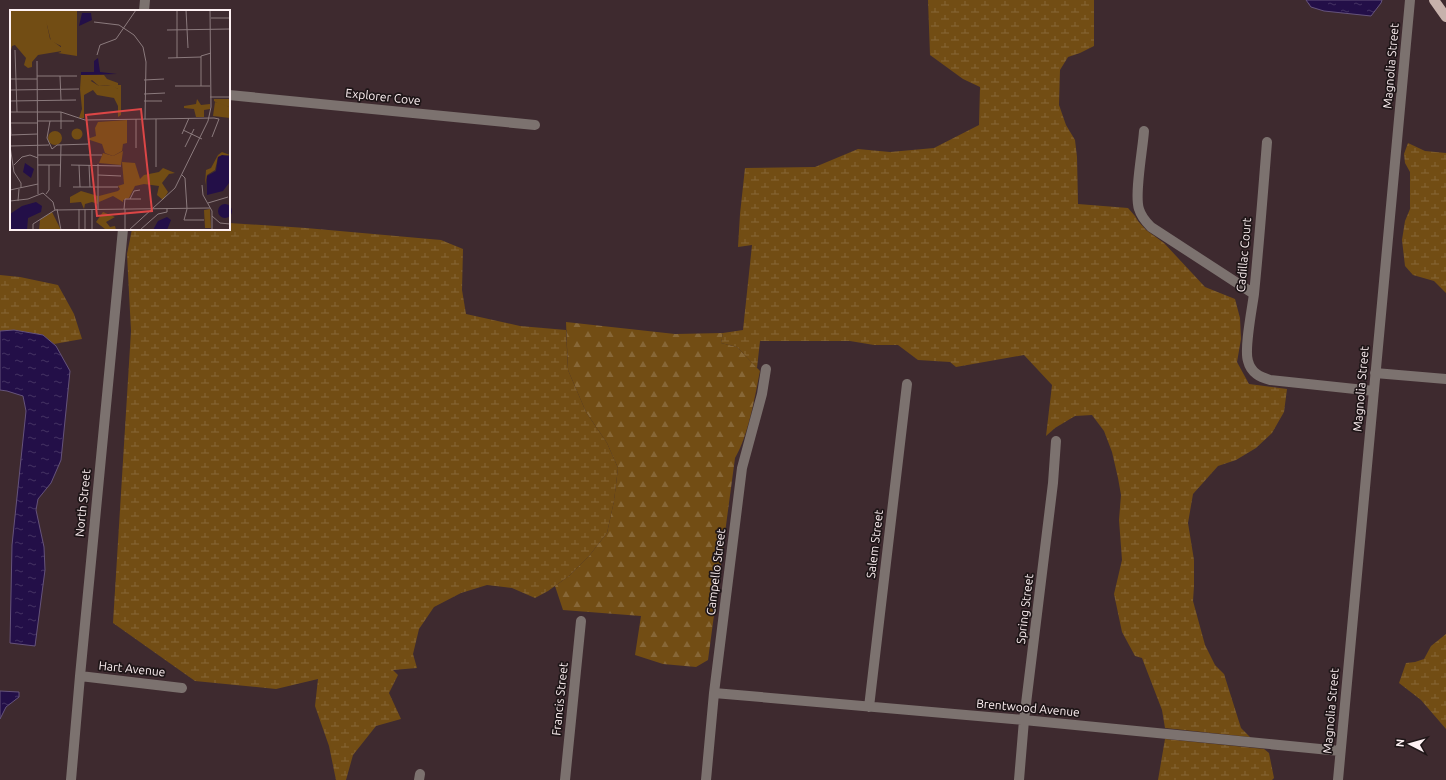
<svg xmlns="http://www.w3.org/2000/svg" width="1446" height="780" viewBox="0 0 1446 780" font-family="Ubuntu,sans-serif">
  <style>
    .forest { fill: url(#forest-firs) }
    .wetland { fill: url(#wetland-marsh) }
    .water { fill: url(#water-ripples); stroke: #65537b }
    .lines { fill: none; stroke-linecap: round; stroke-linejoin: round }
    .minor { stroke: #7c726f; stroke-width: 10 }
    .major { stroke: #c7b2ac; stroke-width: 10 }
    .labels { text-anchor: middle; stroke-width: 3.5; stroke-linejoin: round; paint-order: stroke }
    .street-label { font-size: 12px; fill: #fef1f3; stroke: #1f1618 }
    .inset-road { fill: none; stroke: #8b7a7d; stroke-width: 1 }
    .view { fill: #dc4646; fill-opacity: 0.15; stroke: #dc4646; stroke-width: 2 }
    .inset-edge { fill: none; stroke: #fef1f3; stroke-width: 2 }
  </style>
  <defs>
    <pattern id="forest-firs" width="22" height="20" patternUnits="userSpaceOnUse"><rect width="22" height="20" fill="#724d14"/><path d="M5 1l3.5 6h-7zM16 11l3.5 6h-7z" fill="#876737"/></pattern>
    <pattern id="wetland-marsh" width="20" height="14" patternUnits="userSpaceOnUse"><rect width="20" height="14" fill="#724d14"/><path d="M1 5h8M5 5V1M11 12h8M15 12V8" fill="none" stroke="#876737"/></pattern>
    <pattern id="water-ripples" width="26" height="14" patternUnits="userSpaceOnUse"><rect width="26" height="14" fill="#230f48"/><path d="M2 4q2-2 4 0t4 0M15 11q2-2 4 0t4 0" fill="none" stroke="#443263"/></pattern>
  </defs>
  <rect width="100%" height="100%" fill="#3e2a2f"/>
  <path class="forest" d="M 566,322 L 675,334 L 723,333 L 721,343 L 737,347 L 760,371 C 755,396 748,437 735,458 L 708,660 L 696,667 L 663,664 L 635,655 L 641,616 L 563,610 L 555,586 L 569,576 L 589,556 L 607,533 L 614,501 L 618,468 L 607,443 L 586,412 L 568,370 Z"/>
  <path class="wetland" d="M 928,0 L 1094,0 L 1094,46 L 1080,53 L 1068,57 L 1060,70 L 1059,105 L 1066,125 L 1075,140 L 1077,157 L 1078,204 L 1128,208 L 1135,216 L 1138,221 L 1146,230 L 1164,243 L 1205,287 L 1235,299 L 1240,318 L 1241,339 L 1237,362 L 1249,384 L 1287,389 L 1284,412 L 1272,433 L 1256,448 L 1236,460 L 1218,466 L 1193,494 L 1188,523 L 1194,560 L 1194,586 L 1193,601 L 1205,645 L 1215,665 L 1224,674 L 1241,728 L 1250,737 L 1165,728 L 1162,710 L 1142,658 L 1135,656 L 1122,632 L 1114,594 L 1122,560 L 1119,520 L 1121,495 L 1118,478 L 1112,452 L 1104,431 L 1092,415 L 1075,416 L 1055,428 L 1046,436 L 1052,385 L 1024,355 L 956,367 L 950,362 L 918,360 L 898,345 L 874,345 L 850,341 L 760,341 L 757,368 L 737,347 L 721,343 L 723,333 L 743,330 L 752,245 L 738,247 L 740,214 L 745,168 L 815,167 L 858,149 L 890,152 L 934,148 L 979,125 L 980,87 L 963,79 L 930,55 Z
    M 1408,143 L 1425,151 L 1446,153 L 1446,293 L 1434,281 L 1413,275 L 1405,266 L 1402,240 L 1405,221 L 1410,209 L 1410,172 L 1405,163 L 1404,154 Z
    M 229,223 L 306,228 L 441,240 L 463,249 L 462,290 L 466,314 L 520,326 L 566,330 L 568,370 L 586,412 L 607,443 L 618,468 L 614,501 L 607,533 L 589,556 L 569,576 L 548,591 L 535,598 L 512,588 L 487,585 L 461,593 L 434,607 L 419,629 L 413,654 L 417,668 L 393,670 L 398,675 L 389,693 L 401,719 L 376,726 L 353,755 L 346,780 L 336,780 L 329,746 L 315,706 L 318,679 L 276,689 L 195,681 L 113,623 L 131,331 L 127,254 L 132,229 L 229,229 Z
    M 0,275 L 20,277 L 58,285 L 74,314 L 82,339 L 54,344 L 43,335 L 14,330 L 0,331 Z
    M 1446,634 L 1446,729 L 1421,700 L 1399,683 L 1406,663 L 1415,662 L 1424,659 L 1431,646 Z
    M 1165,739 L 1264,749 L 1269,753 L 1274,778 L 1272,780 L 1158,780 Z"/>
  <path class="water" d="M 1306,0 L 1382,0 L 1381,3 L 1371,16 L 1324,11 L 1311,7 Z
    M 14,330 L 43,335 L 56,346 L 70,371 L 61,460 L 51,483 L 38,499 L 36,510 L 44,547 L 45,570 L 35,646 L 10,643 L 12,545 L 26,411 L 23,396 L 7,391 L 0,390 L 0,331 Z
    M 0,691 L 19,692 L 19,697 L 6,707 L 0,719 Z"/>
  <g class="lines">
    <path class="minor" d="M 144,11 L 145,0
      M 229,95 L 535,125
      M 1144,131 C 1143,148 1134,195 1139,209 C 1141,216 1146,222 1151,227 L 1254,294
      M 1267,142 C 1263,193 1259,244 1254,294 C 1252,309 1244,349 1248,361 C 1251,373 1260,377 1270,380 L 1374,391
      M 1375,373 L 1446,379
      M 80,676 L 182,688
      M 714,693 L 1024,720 L 1340,751
      M 869,707 L 907,384
      M 71,780 L 80,676 L 123,229
      M 419,780 L 420,774
      M 565,780 L 581,621
      M 706,780 L 714,693 L 742,468 L 762,394 L 766,369
      M 1019,780 L 1024,720 L 1053,483 L 1056,441
      M 1338,780 L 1410,0"/>
    <path class="major" d="M 1434,0 L 1446,17"/>
  </g>
  <g class="labels">
    <g class="street-label">
      <text transform="translate(1391 66) rotate(-85)" y="4">Magnolia Street</text>
      <text transform="translate(383 97) rotate(6)" y="4">Explorer Cove</text>
      <text transform="translate(1244 255) rotate(-85)" y="4">Cadillac Court</text>
      <text transform="translate(1361 389) rotate(-85)" y="4">Magnolia Street</text>
      <text transform="translate(83 503) rotate(-84)" y="4">North Street</text>
      <text transform="translate(875 544) rotate(-83)" y="4">Salem Street</text>
      <text transform="translate(716 572) rotate(-83)" y="4">Campello Street</text>
      <text transform="translate(1025 609) rotate(-83)" y="4">Spring Street</text>
      <text transform="translate(132 669) rotate(6)" y="4">Hart Avenue</text>
      <text transform="translate(560 699) rotate(-84)" y="4">Francis Street</text>
      <text transform="translate(1028 708) rotate(5)" y="4">Brentwood Avenue</text>
      <text transform="translate(1331 711) rotate(-85)" y="4">Magnolia Street</text>
    </g>
  </g>
  <g transform="translate(10 10)">
    <rect width="220" height="220" fill="#3e2a2f"/>
    <path d="M 204,89 L 220,89 L 220,97 L 210,95 L 204,91 Z" fill="#724d14"/>
    <path d="M 25,0 L 67,0 L 67,46 L 48,43 L 51,42 L 51,36 L 41,31 L 37,15 ZM 71,65 L 94,65 L 97,69 L 108,73 L 108,79 L 99,75 L 89,76 L 82,70 L 70,79 ZM 113,141 L 111,155 L 89,153 L 93,143 L 103,146 ZM 200,199 L 201,218 L 195,218 L 194,200 Z" fill="#724d14"/>
    <path d="M 0,0 L 25,0 L 31,4 L 36,10 L 40,29 L 52,38 L 52,41 L 28,45 L 22,52 L 22,57 L 18,58 L 14,55 L 16,48 L 5,35 L 2,36 L 0,44 ZM 76,68 L 89,76 L 102,75 L 108,79 L 108,75 L 111,75 L 111,105 L 108,107 L 108,96 L 104,88 L 87,85 L 83,80 L 74,85 L 74,108 L 69,108 L 72,99 L 70,79 ZM 187,89 L 191,95 L 200,94 L 200,99 L 194,100 L 194,107 L 186,107 L 184,99 L 174,98 L 174,96 L 186,94 ZM 205,92 L 220,97 L 220,108 L 203,106 ZM 117,110 L 117,133 L 113,134 L 112,141 L 103,146 L 95,143 L 92,134 L 77,129 L 86,126 L 85,118 L 88,112 ZM61.5 124a5.5 5.5 0 1 1 11 0a5.5 5.5 0 1 1-11 0ZM38 128a7 7 0 1 1 14 0a7 7 0 1 1-14 0ZM 212,142 L 220,145 L 208,147 L 205,160 L 197,165 L 195,175 L 196,160 L 201,158 L 208,145 ZM 112,152 L 125,153 L 130,169 L 134,165 L 149,162 L 153,158 L 165,163 L 159,164 L 152,173 L 158,182 L 153,190 L 147,185 L 149,176 L 134,174 L 125,176 L 119,188 L 113,190 L 113,192 L 103,186 L 89,192 L 89,186 L 108,181 L 110,179 L 108,176 L 114,174 ZM 71,181 L 88,186 L 88,194 L 82,192 L 75,194 L 74,199 L 71,192 L 60,193 L 60,187 ZM 42,202 L 51,220 L 29,220 L 30,210 ZM 93,202 L 105,207 L 96,212 L 100,217 L 105,216 L 106,220 L 95,219 L 86,212 Z" fill="#724d14"/>
    <path d="M 72,3 L 81,3 L 82,10 L 69,16 ZM 88,48 L 90,62 L 107,64 L 71,65 L 71,62 L 84,62 L 84,51 ZM 212,145 L 220,146 L 219,173 L 213,181 L 197,185 L 197,166 L 206,161 L 208,147 ZM 15,153 L 24,159 L 21,168 L 13,162 ZM 26,192 L 32,196 L 31,202 L 18,208 L 17,220 L 0,220 L 0,204 L 12,196 ZM208 201a7 7 0 1 1 14 0a7 7 0 1 1-14 0ZM 157,207 L 161,210 L 157,220 L 143,220 L 148,211 Z" fill="#230f48"/>
    <path class="inset-road" d="M 167,0 L 167,48M 176,0 L 178,38M 201,8 L 220,8M 84,12 L 109,15 L 124,25 L 133,37 L 136,52 L 135,109M 157,20 L 220,19M 5,40 L 7,102M 87,45 L 90,35 L 106,29 L 126,0M 158,48 L 191,47M 27,51 L 28,184M 27,66 L 67,66M 50,66 L 51,90M 0,69 L 27,69M 134,70 L 154,69M 165,76 L 200,76M 191,76 L 191,46 L 201,43M 0,80 L 69,79M 134,84 L 155,83M 200,87 L 220,87M 0,91 L 66,90M 134,91 L 152,91M 0,102 L 51,102 L 75,110 L 204,108 L 209,109 L 202,127M 0,102 L 1,124M 51,102 L 51,119M 126,109 L 126,138M 146,109 L 146,157M 28,111 L 64,111M 40,111 L 37,128 L 42,139 L 47,135 L 80,134M 0,113 L 28,113M 173,120 L 192,129M 172,124 L 179,108M 0,125 L 28,124M 0,136 L 4,162 L 11,173 L 11,178M 0,136 L 39,135M 175,137 L 184,119M 28,145 L 92,145M 88,154 L 88,199M 4,155 L 12,147 L 20,145 L 28,148M 28,155 L 50,155M 61,155 L 111,156M 69,155 L 70,177M 79,155 L 80,177M 88,165 L 111,166M 172,165 L 175,168 L 177,199 L 174,210 L 194,210M 192,175 L 193,185 L 202,201 L 202,220M 50,177 L 51,135M 63,177 L 108,177M 0,180 L 28,174M 36,184 L 39,180 L 39,155M 120,189 L 124,181 L 130,180M 0,191 L 18,189 L 33,183 L 43,192 L 45,200M 8,191 L 9,179M 198,193 L 218,187M 47,199 L 51,220M 69,199 L 69,220M 75,199 L 75,220M 82,199 L 82,220M 114,199 L 115,189 L 131,189M 115,199 L 115,220M 45,200 L 200,198M 202,206 L 210,213 L 220,214M 23,220 L 23,214 L 45,200M 119,220 L 165,178 L 198,111 L 201,97 L 200,0M 130,220 L 148,204 L 157,202 L 157,198"/>
    <path class="view" d="M 131,99 L 142,201 L 87,206 L 76,105 Z"/>
    <rect width="220" height="220" class="inset-edge"/>
  </g>
  <g transform="translate(1410 744) rotate(276)" stroke="#1f1618" stroke-width="3" paint-order="stroke">
  <path d="M0-3L7 15L0 10L-7 15Z" fill="#fef1f3"/>
  <text y="-6" font-size="11" font-weight="bold" text-anchor="middle" fill="#fef1f3">N</text>
  </g>
</svg>
